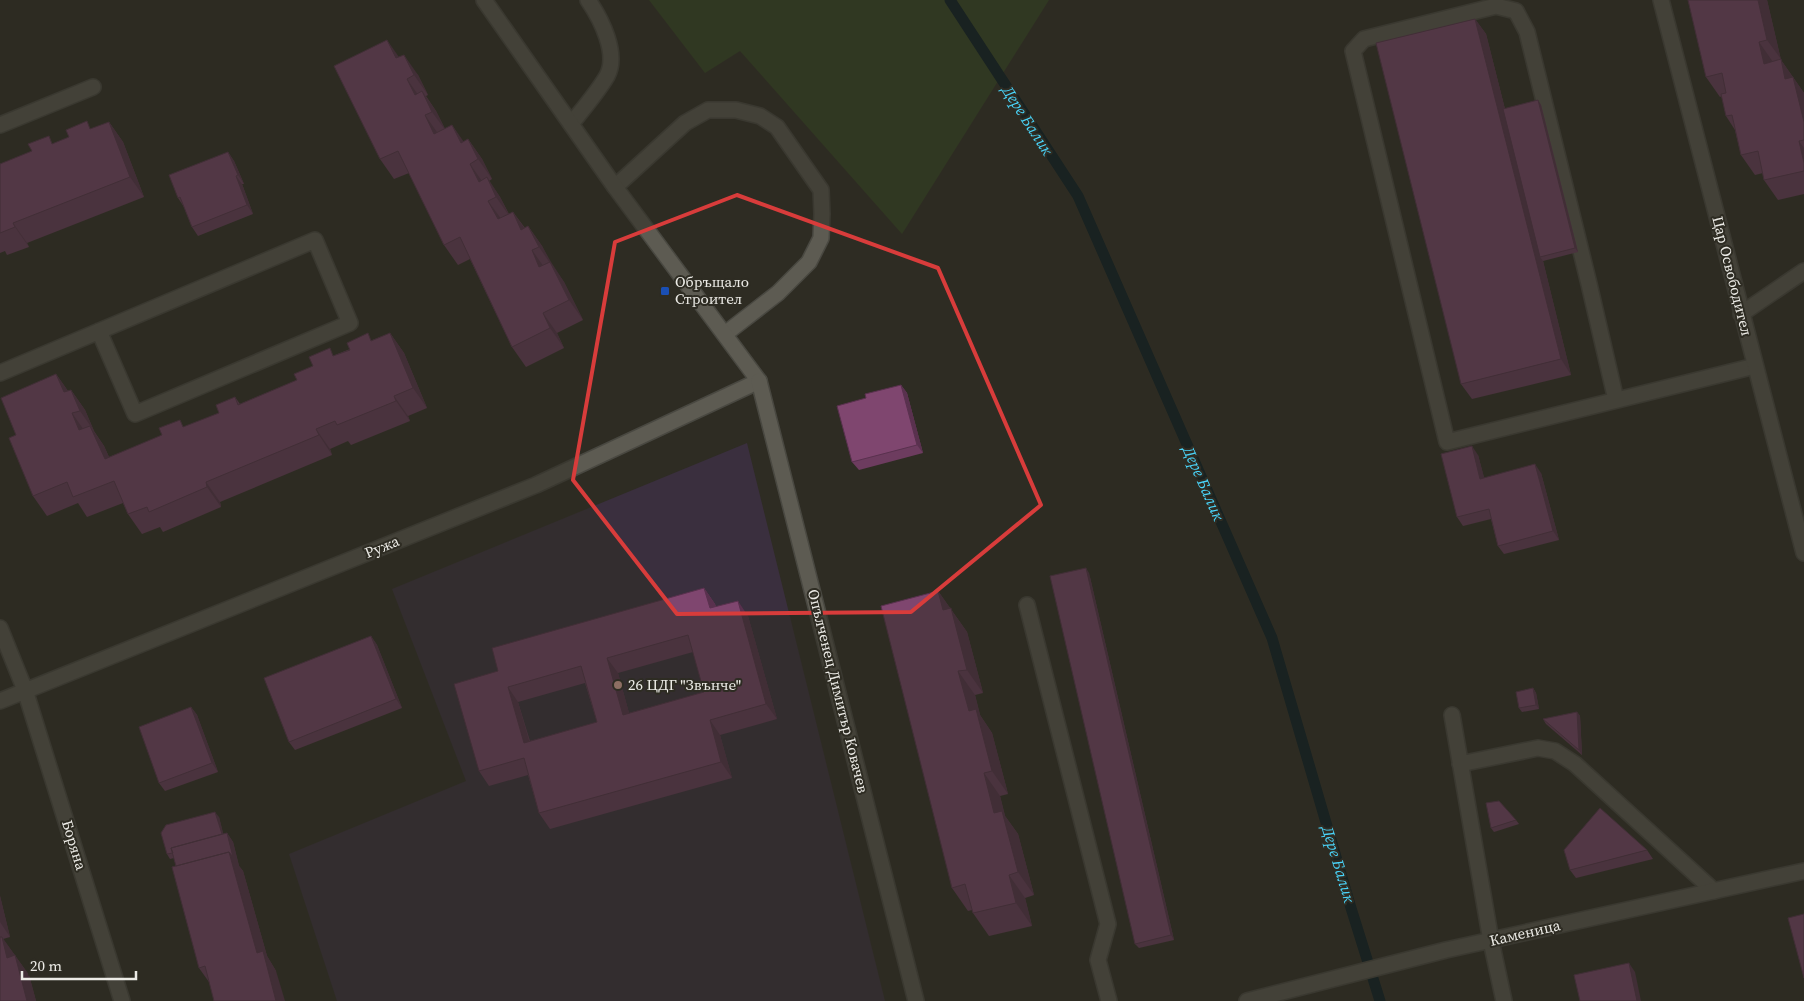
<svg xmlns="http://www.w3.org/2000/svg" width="1804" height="1001" viewBox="0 0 1804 1001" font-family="'Source Serif 4',serif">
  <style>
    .education { fill: #3a2f3e }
    .green { fill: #344722 }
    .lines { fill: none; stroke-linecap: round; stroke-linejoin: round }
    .stream { stroke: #00171f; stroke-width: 11 }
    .service-casing { stroke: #494841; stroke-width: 18 }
    .minor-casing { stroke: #494841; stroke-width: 18 }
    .tertiary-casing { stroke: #494841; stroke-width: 18 }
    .service { stroke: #5d5b52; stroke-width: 15 }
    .minor { stroke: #5d5b52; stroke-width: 15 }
    .tertiary { stroke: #5d5b52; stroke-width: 15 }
    .wall { fill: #6d3c5f; fill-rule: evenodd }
    .shaded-wall { fill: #59314e }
    .building { fill: #7f466f; stroke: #59314e; fill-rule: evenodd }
    .marked { fill: none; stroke: #d83c3b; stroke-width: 4; stroke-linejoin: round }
    .transit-dot { fill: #1a4fb4; stroke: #2e2c23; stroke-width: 2 }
    .education-dot { fill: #8d6e63; stroke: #2e2c23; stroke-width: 2 }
    .labels { text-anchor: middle; stroke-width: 4; stroke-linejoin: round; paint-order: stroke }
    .street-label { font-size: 15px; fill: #ecebe6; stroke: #2e2c23 }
    .poi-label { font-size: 15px; fill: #ecebe6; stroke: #2e2c23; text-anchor: start }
    .water-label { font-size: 16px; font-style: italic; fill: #4ad4f9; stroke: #2e2c23 }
  </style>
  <rect width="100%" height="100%" fill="#2e2c23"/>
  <path class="education" d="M 747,443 L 885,1001 L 337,1001 L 289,854 L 466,781 L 392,589 Z"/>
  <path class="green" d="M 649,0 L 1049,0 L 902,234 L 740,51 L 705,73 Z"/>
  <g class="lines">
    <path class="stream" d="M 950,0 L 1078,196 L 1272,638 L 1351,908 L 1380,1001"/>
    <defs>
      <path id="service" d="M 571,124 C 583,109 597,93 607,76 C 619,54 601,19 588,0
        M 0,125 L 93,87
        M 615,187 L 685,123 L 708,110 L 736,110 L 760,116 L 777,127 L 821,190 L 822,214 L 821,238 L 809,262 L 778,293 L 725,334
        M 1741,314 L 1804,271
        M 0,373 L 315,240 L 350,323 L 135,414 L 99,331
        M 1616,400 L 1589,284 L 1527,32 L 1516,11 L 1496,6 L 1364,39 L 1353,51 L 1447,442 L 1755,366
        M 1027,605 L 1108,924 L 1098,960 L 1109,1001
        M 1452,715 L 1491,941 L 1504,1001
        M 1460,764 L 1538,748 L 1555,751 L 1575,764 L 1714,891"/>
      <path id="minor" d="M 1661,0 L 1804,553
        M 0,628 L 25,690 L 122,1001
        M 0,701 L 536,485 L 759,381 L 615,187 L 484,0
        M 1247,1001 L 1446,950 L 1804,871"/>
      <path id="tertiary" d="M 759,381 L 916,1001"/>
    </defs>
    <use href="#service" class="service-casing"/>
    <use href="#minor" class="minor-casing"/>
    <use href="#tertiary" class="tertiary-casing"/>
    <use href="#service" class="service"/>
    <use href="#minor" class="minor"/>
    <use href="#tertiary" class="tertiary"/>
  </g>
  <path class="wall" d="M 1688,0 L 1767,0 L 1781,60 L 1804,93 L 1804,194 L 1778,200 L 1764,180 L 1763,173 L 1755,175 L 1741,155 L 1735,130 L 1726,116 L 1722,96 L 1720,97 L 1706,77 Z
    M 1475,19 L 1486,34 L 1505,109 L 1538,100 L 1541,105 L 1578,252 L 1543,261 L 1571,375 L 1472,399 L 1461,384 Z
    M 399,57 L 418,75 L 428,95 L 426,96 L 436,111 L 445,129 L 452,125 L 463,142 L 468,139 L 482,159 L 492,179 L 489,181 L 500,197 L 509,214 L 513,212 L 525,228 L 528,226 L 542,246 L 550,262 L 564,282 L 583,320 L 557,333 L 564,348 L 526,367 L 512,347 L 470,259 L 458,265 L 444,245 L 409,173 L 394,179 L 380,159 Z
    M 109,122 L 123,142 L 144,197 L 27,243 L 29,247 L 7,255 L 5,251 L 0,253 L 0,164 Z
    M 228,152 L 234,161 L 244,184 L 242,184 L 253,214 L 198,236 L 192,227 L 184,207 L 178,198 Z
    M 390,333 L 404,353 L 427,408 L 408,416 L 410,421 L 351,445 L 348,441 L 330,449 L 332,455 L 220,502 L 221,507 L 163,532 L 160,527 L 142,534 L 128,514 L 123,503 L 87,517 L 78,503 L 47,516 L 33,496 L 16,435 L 56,374 L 68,391 L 71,390 L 85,410 L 94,431 L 104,446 L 109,457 L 219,413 L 235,397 L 240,404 L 297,380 L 313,366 L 335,355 Z
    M 901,385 L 907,393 L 923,453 L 859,470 L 852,462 L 866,398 Z
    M 1478,455 L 1484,478 L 1541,473 L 1559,540 L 1504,554 L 1498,546 L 1491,519 L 1463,526 L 1457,517 Z
    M 1089,573 L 1174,940 L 1139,948 L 1135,944 Z
    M 704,588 L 715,604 L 716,607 L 748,616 L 777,719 L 720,735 L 732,778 L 550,829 L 539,813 L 528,775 L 489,786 L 479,771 L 498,671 ZM 693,652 L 704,692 L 629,713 L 618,673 ZM 585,683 L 597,722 L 530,741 L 518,702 Z
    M 938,591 L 967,632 L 983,693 L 975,695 L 980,715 L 992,733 L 1008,794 L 1000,796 L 1005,816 L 1018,834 L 1034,895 L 1025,898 L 1032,926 L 989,936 L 973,913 L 972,910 L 968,911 L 952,888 Z
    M 371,636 L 377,645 L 402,708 L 295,750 L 289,742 Z
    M 1533,688 L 1536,693 L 1539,709 L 1522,712 L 1519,708 Z
    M 191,707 L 197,715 L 218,772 L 165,791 L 159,783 Z
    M 1577,712 L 1580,716 L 1582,755 L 1546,724 L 1543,719 Z
    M 219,817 L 223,834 L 227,833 L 233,842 L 239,866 L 243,871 L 267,956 L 276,971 L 209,982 L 199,968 L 174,858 L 170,859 L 167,854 Z
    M 1516,820 L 1519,824 L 1494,832 L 1491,828 Z
    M 1647,850 L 1653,859 L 1576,878 L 1570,870 Z
    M 0,896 L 10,937 L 3,939 L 29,975 L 36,1001 L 0,1001 Z"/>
  <path class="shaded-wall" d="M 1758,0 L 1767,0 L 1781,60 L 1804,93 L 1804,122 L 1785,79 L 1781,59 L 1767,40 Z
    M 1475,19 L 1486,34 L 1542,256 L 1540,257 L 1543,261 L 1571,375 L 1561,359 Z
    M 387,40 L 401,60 L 410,78 L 396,58 Z
    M 1759,42 L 1773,62 L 1764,64 Z
    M 404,55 L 418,75 L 428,95 L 414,75 Z
    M 407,79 L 421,99 L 429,115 L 415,95 Z
    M 422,91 L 436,111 L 446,131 L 432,112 Z
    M 1538,100 L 1541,105 L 1578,252 L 1575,248 Z
    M 425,115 L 439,135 L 434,134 Z
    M 109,122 L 123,142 L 144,197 L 130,177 Z
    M 452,125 L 466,145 L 475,163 L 461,143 Z
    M 468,139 L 482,159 L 492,179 L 478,159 Z
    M 1799,141 L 1804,148 L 1804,163 Z
    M 228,152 L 234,161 L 244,184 L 238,175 Z
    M 470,164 L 484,184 L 479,182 Z
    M 236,176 L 242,184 L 253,214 L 247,205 Z
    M 487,177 L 500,197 L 510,217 L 496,197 Z
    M 488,201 L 502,220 L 498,219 Z
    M 513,212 L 527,232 L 535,250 L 521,230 Z
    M 13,223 L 27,243 L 29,247 L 15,227 Z
    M 528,226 L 542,246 L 551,262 L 564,282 L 583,320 L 569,300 L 552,266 L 539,247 Z
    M 532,250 L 546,270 L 539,267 Z
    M 543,313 L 557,333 L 564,348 L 550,328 Z
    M 390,333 L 404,353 L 427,408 L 413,388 Z
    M 56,374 L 70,394 L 78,412 L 64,392 Z
    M 901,385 L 907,393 L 923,453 L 917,445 Z
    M 71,390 L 85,410 L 94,431 L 80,411 Z
    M 394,396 L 408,416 L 410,421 L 396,401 Z
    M 72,413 L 86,433 L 79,430 Z
    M 90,426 L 104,446 L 119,479 L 105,459 Z
    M 316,429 L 330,449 L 332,455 L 319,435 Z
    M 1472,446 L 1478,455 L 1487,488 L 1480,479 Z
    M 1535,464 L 1541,473 L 1559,540 L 1553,531 Z
    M 206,482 L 220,502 L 221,507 L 207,487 Z
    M 1086,568 L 1089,573 L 1174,940 L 1171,935 Z
    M 704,588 L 715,604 L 721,624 L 710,608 Z
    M 938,591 L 967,632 L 983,693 L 967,670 L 943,610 Z
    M 738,601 L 748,616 L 777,719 L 766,704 Z
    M 371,636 L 377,645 L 402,708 L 396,699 Z
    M 607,658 L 618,673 L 634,731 L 623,715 Z
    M 958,671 L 975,695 L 980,715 L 992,733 L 1008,794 L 992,771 L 969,711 Z
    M 508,687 L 518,702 L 534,758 L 524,743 Z
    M 1533,688 L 1536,693 L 1539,709 L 1536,705 Z
    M 191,707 L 197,715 L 218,772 L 212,763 Z
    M 1577,712 L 1580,716 L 1582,755 L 1579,750 Z
    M 710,720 L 720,735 L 732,778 L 721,762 Z
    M 984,773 L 1000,796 L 1005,816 L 1018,834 L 1034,895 L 1018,872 L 994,813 Z
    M 215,812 L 219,817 L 226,844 L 223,839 Z
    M 227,833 L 233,842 L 239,866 L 243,871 L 267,956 L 276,971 L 285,1001 L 276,1001 L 257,953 L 229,852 Z
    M 1009,875 L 1025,898 L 1032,926 L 1016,903 Z
    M 0,896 L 10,937 L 0,922 Z
    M 0,937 L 2,940 L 2,937 L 29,975 L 36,1001 L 27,1001 L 21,978 L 0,949 Z
    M 1629,963 L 1635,972 L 1641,1001 L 1637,1001 Z"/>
  <path class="building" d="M 1688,0 L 1758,0 L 1767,40 L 1759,42 L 1764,64 L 1781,59 L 1785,79 L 1793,77 L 1804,122 L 1804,140 L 1799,141 L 1804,163 L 1804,171 L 1764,180 L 1758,151 L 1741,155 L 1732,115 L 1726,116 L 1721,94 L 1726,93 L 1722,73 L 1706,77 Z
    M 1475,19 L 1561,359 L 1461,384 L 1376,43 Z
    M 387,40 L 396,58 L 404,55 L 414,75 L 407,79 L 415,95 L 422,91 L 432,112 L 425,115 L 434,134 L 452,125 L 461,143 L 468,139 L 478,159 L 470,164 L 479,182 L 487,177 L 496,197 L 488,201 L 498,219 L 513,212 L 521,230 L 528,226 L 539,247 L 532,250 L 539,267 L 550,262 L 569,300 L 543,313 L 550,328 L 512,347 L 460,237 L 444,245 L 398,151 L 380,159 L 334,66 Z
    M 1538,100 L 1575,248 L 1540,257 L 1503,109 Z
    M 87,121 L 90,129 L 109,122 L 130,177 L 13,223 L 15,227 L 0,233 L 0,164 L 32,151 L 28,144 L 49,136 L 52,144 L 69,137 L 66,130 Z
    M 228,152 L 238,175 L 236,176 L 247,205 L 192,227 L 180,197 L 178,198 L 169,175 Z
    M 368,333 L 371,341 L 390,333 L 413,388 L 394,396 L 396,401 L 337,425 L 335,421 L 316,429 L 319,435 L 206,482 L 207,487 L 149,512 L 147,507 L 128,514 L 114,481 L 73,497 L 67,482 L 33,496 L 9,438 L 16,435 L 1,398 L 56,374 L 64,392 L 71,390 L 80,411 L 72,413 L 79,430 L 90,426 L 105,459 L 162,435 L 159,428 L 180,420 L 183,427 L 219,413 L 216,405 L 235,397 L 238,405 L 297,380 L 294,374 L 313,366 L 309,357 L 330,348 L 333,356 L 350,350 L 347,343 Z
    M 901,385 L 917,445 L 852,462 L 837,406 L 866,398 L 865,394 Z
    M 1472,446 L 1480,479 L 1535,464 L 1553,531 L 1498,546 L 1489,509 L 1457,517 L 1441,454 Z
    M 1086,568 L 1171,935 L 1135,944 L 1050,576 Z
    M 704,588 L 710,608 L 738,601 L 766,704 L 710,720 L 721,762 L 539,813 L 524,758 L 479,771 L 454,684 L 498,671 L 492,648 ZM 688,635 L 704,692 L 623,715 L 607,658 ZM 581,666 L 597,722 L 524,743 L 508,687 Z
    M 938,591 L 943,610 L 951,608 L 967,670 L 958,671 L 969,711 L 976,709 L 992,771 L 984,773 L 994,813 L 1002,811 L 1018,872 L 1009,875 L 1016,903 L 973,913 L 965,884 L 952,888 L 881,606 Z
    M 371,636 L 396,699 L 289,742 L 264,678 Z
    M 1533,688 L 1536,705 L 1519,708 L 1516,692 Z
    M 191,707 L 212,763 L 159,783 L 139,727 Z
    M 1577,712 L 1579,750 L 1543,719 Z
    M 1499,801 L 1516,820 L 1491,828 L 1486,803 Z
    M 1600,808 L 1647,850 L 1570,870 L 1564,850 Z
    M 215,812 L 222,834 L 171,848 L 173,853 L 167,854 L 161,833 L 166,825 Z
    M 227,833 L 233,857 L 229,852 L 176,866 L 171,848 Z
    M 229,852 L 257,953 L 263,951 L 276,1001 L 214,1001 L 205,966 L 199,968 L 172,867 Z
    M 1804,914 L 1804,978 L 1788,918 Z
    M 0,937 L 2,937 L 7,958 L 15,955 L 27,1001 L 0,1001 Z
    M 1629,963 L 1637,1001 L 1580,1001 L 1574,975 Z"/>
  <path d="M0 0H1804V1001H0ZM 737,195 L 938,268 L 1041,505 L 911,612 L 677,614 L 573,480 L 615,242 Z" fill="#2e2c23" fill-opacity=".55" fill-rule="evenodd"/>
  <path class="marked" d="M 737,195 L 938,268 L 1041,505 L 911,612 L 677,614 L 573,480 L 615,242 Z"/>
  <rect class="transit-dot" x="660" y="286" width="10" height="10" rx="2.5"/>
  <circle class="education-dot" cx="618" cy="685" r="5"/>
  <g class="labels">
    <g class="street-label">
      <text transform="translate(1732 276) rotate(76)" y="5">Цар Освободител</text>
      <text transform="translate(382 547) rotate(-22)" y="5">Ружа</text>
      <text transform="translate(838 691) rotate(76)" y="5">Опълченец Димитър Ковачев</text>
      <text transform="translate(74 845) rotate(73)" y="5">Боряна</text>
      <text transform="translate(1525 933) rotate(-13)" y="5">Каменица</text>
    </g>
    <g class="poi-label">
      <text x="675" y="287">Обръщало<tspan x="675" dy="17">Строител</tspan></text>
      <text x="628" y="690">26 ЦДГ "Звънче"</text>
    </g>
    <g class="water-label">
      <text transform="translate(1028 120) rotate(57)" y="6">Дере Балик</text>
      <text transform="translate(1204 483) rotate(66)" y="6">Дере Балик</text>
      <text transform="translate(1339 864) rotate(73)" y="6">Дере Балик</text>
    </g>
  </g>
  <path d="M22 971v8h114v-8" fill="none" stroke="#ecebe6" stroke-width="2.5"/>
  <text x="30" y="971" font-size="15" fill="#ecebe6" stroke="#2e2c23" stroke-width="4" paint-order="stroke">20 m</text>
</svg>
